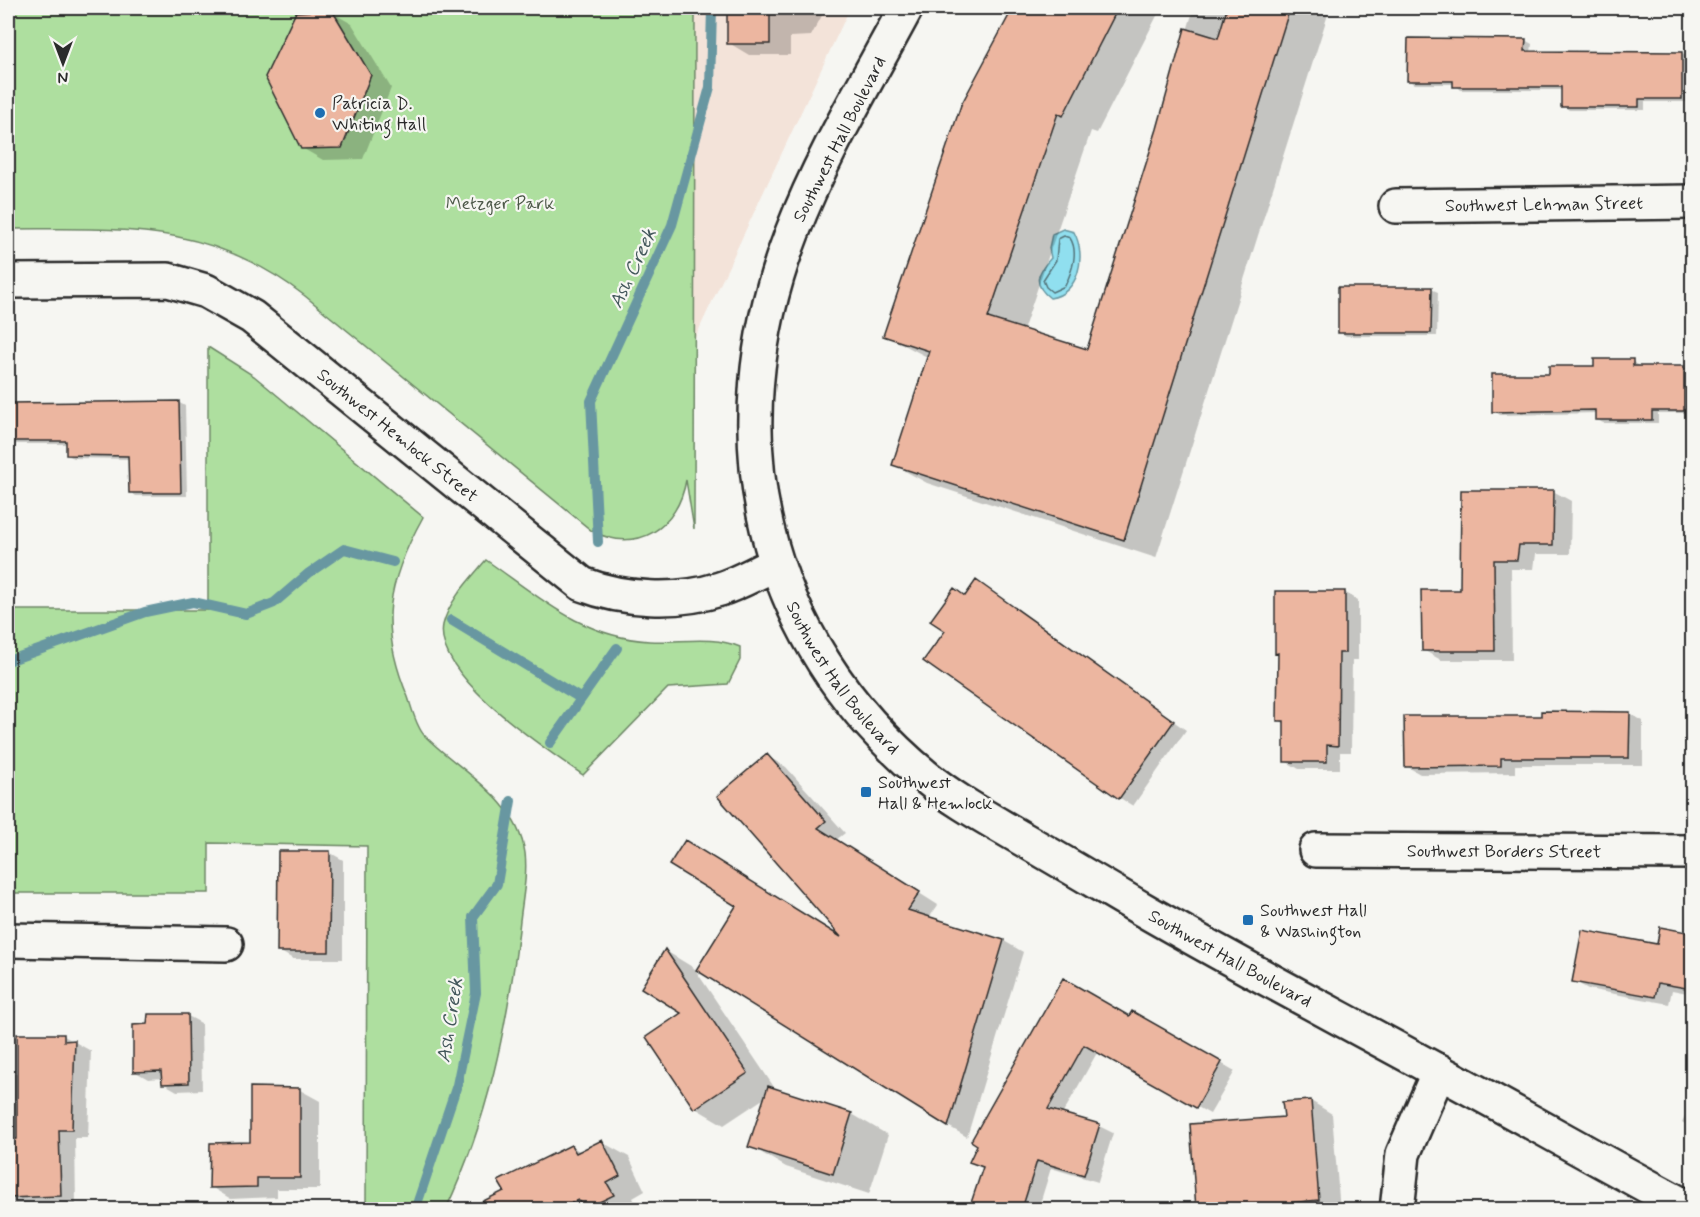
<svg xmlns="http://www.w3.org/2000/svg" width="1700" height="1217" viewBox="0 0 1700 1217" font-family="Mynerve,sans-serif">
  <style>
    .built { fill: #f3e3d9 }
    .green { fill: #aedf9f; stroke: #6c8565; stroke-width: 1.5 }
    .water { fill: #90dfef; stroke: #6897a1; stroke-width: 1.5 }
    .shadow { fill: #0003 }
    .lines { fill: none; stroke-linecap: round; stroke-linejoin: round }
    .shore { stroke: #537379; stroke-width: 1.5 }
    .stream { stroke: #6897a1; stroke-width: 10 }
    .building { fill: #ecb6a0; stroke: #2b2b2b; stroke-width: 1.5 }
    .street-casing { stroke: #2b2b2b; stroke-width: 38 }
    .secondary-casing { stroke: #2b2b2b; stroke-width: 38 }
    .street { stroke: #f6f6f2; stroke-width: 33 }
    .secondary { stroke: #f6f6f2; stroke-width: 33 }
    .poi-dot { fill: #1f6fb2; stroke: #f6f6f2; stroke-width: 2 }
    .labels { text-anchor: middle; stroke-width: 4.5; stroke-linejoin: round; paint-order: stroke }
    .poi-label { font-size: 18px; fill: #2b2b2b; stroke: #f6f6f2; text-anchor: start }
    .street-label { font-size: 18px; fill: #2b2b2b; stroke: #f6f6f2 }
    .park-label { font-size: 18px; fill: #4c5848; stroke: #f6f6f2 }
    .water-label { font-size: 20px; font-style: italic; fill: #44585c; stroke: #f6f6f2 }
  </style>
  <rect width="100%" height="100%" fill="#f6f6f2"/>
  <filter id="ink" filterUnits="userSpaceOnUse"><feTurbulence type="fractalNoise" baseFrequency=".0167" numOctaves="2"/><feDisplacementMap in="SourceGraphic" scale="12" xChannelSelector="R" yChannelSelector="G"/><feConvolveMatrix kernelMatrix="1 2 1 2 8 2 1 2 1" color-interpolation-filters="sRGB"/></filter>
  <g filter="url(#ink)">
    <path class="built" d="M 695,8 L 850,8 L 695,338 Z"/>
    <path class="green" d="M 8,8 L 695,8 L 694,529 L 686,480 C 678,527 638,555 592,531 L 305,296 C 208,221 123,229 8,229 Z
      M 208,347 L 254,376 L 423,517 C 387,582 378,626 408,697 C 412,709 416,726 424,735 C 459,771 517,798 525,853 C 528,877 521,905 519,930 C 507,1027 488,1120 446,1209 L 366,1209 L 367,846 L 209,843 L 209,893 L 8,893 L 8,610 L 208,610 Z
      M 486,560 C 538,596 581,637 649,641 C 680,643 711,635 740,647 L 740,660 L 728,684 L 668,688 L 583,775 C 546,749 433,676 443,625 C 449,600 470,579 486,560 Z"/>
    <path class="water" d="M 1063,229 L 1074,232 C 1087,256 1079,294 1050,298 C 1032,284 1037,273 1051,258 L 1049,248 L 1052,234 Z"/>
    <path class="shadow" d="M 728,8 L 826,8 L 811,36 L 790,37 L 790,55 L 749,55 L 729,43 Z
      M 1013,8 L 1161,8 L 1097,133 L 1091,131 L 1023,331 L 1088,351 L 1194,8 L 1330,8 L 1156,558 L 927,483 L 894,465 L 929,358 L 885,335 L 963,106 Z
      M 331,12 L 352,24 L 391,88 L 363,159 L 323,160 L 302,148 Z
      M 1525,40 L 1532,44 L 1531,53 L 1681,53 L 1692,56 L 1692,102 L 1645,102 L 1645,110 L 1569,110 L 1563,106 L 1563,90 L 1461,90 L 1455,84 L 1415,84 L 1409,81 Z
      M 1431,289 L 1438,292 L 1437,336 L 1346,336 L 1340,332 Z
      M 1632,361 L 1639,367 L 1692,368 L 1692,413 L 1658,413 L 1658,423 L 1603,423 L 1596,419 L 1596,413 L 1500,415 L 1494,411 L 1551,375 Z
      M 178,402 L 185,406 L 187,496 L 136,496 L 130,492 L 129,459 L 74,458 L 67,455 L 67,444 L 8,444 L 8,404 Z
      M 1553,491 L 1571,501 L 1570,554 L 1536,554 L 1534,569 L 1511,569 L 1512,660 L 1441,660 L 1423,650 L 1461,591 Z
      M 977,582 L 1186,730 L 1133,806 L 1120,798 L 966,597 Z
      M 1344,592 L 1358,600 L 1358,660 L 1352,660 L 1351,752 L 1340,752 L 1340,769 L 1299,769 L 1285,761 L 1285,724 L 1279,720 L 1280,654 L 1276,653 Z
      M 1629,713 L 1643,721 L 1643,765 L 1515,765 L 1515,773 L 1420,774 L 1406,766 Z
      M 767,756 L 786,767 L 845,833 L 836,840 L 938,905 L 929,918 L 1004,941 L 1023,952 L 967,1137 L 948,1126 L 844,940 Z
      M 329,852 L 343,860 L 343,959 L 293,959 L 279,951 Z
      M 1662,928 L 1692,934 L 1692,994 L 1672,990 L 1669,1004 L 1588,989 L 1574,981 L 1658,945 Z
      M 666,951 L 694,968 L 776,1090 L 852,1114 L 888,1135 L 869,1194 L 786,1167 L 750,1146 L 766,1097 L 724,1125 L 695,1108 L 684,1013 Z
      M 1063,980 L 1130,1018 L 1133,1013 L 1235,1071 L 1210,1114 L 1098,1051 L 1062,1115 L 1099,1126 L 1113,1133 L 1098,1182 L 1051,1168 L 1038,1210 L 971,1210 L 983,1169 L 971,1161 Z
      M 188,1016 L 201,1023 L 202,1090 L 177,1091 L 163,1083 L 163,1078 L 148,1079 L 134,1071 L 148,1025 Z
      M 64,1036 L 91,1051 L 88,1138 L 75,1138 L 76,1205 L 8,1206 L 8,1074 L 18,1074 Z
      M 300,1090 L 320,1101 L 320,1189 L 277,1189 L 277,1197 L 231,1199 L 211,1187 Z
      M 1311,1101 L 1332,1114 L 1340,1210 L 1198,1210 L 1191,1125 L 1285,1119 L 1284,1103 Z
      M 1692,1101 L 1692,1128 L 1682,1122 Z
      M 602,1142 L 629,1157 L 645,1191 L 633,1198 L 639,1210 L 470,1210 L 506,1191 L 571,1146 L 581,1152 Z"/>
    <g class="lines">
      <path class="shore" d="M 1064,236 L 1070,238 C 1079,252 1072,271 1065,286 L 1052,292 L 1046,287 L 1043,280 L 1056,260 L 1058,239 Z"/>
      <path class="stream" d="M 598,542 L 591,401 L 672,225 L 710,87 L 712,8
        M 451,620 L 580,698
        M 8,661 L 145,612 L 193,602 L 246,614 L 274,603 L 309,573 L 344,549 L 393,562
        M 550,743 L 617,648
        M 415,1210 L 457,1085 L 476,993 L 473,917 L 497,884 L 511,801"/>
    </g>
    <path class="building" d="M 727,8 L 770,8 L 770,44 L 727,44 Z
      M 1013,8 L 1118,8 L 1063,116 L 1058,113 L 988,318 L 1087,349 L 1157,129 L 1185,28 L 1218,38 L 1227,8 L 1290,8 L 1124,540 L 892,465 L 929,351 L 883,336 L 961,105 Z
      M 332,10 L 371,75 L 342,148 L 301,149 L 265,77 L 296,12 Z
      M 1408,38 L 1526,39 L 1525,51 L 1682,52 L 1682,99 L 1639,99 L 1639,107 L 1561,107 L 1561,87 L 1453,87 L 1453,81 L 1407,81 Z
      M 1338,287 L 1432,287 L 1431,333 L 1338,333 Z
      M 1594,359 L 1633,359 L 1633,366 L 1684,366 L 1684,411 L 1652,411 L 1652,420 L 1595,420 L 1595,410 L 1492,412 L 1492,374 L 1549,374 L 1549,366 L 1594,366 Z
      M 179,401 L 181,493 L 129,493 L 128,456 L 66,455 L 66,441 L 8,441 L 8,403 Z
      M 1461,490 L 1554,490 L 1553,545 L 1519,545 L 1517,560 L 1494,560 L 1495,651 L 1422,651 L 1421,590 L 1460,590 Z
      M 976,580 L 1174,721 L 1119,799 L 923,661 L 945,631 L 930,621 L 954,588 L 965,596 Z
      M 1275,591 L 1345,591 L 1345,653 L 1339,653 L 1338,746 L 1327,745 L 1327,762 L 1284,762 L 1284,721 L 1277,721 L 1278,653 L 1275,654 Z
      M 1541,711 L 1630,712 L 1629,758 L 1501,758 L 1501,766 L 1405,767 L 1404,716 L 1541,716 Z
      M 767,754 L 826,821 L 818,828 L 920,892 L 908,910 L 1004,940 L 948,1127 L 696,970 L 736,906 L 669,865 L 685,840 L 841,937 L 717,796 Z
      M 278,851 L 330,851 L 329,952 L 277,952 Z
      M 1660,927 L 1692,933 L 1692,989 L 1658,983 L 1655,997 L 1572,982 L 1582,930 L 1657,944 Z
      M 665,949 L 748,1073 L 694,1109 L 646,1037 L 681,1013 L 641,988 Z
      M 1063,978 L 1129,1016 L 1132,1011 L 1222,1062 L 1196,1108 L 1084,1045 L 1048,1109 L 1100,1124 L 1084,1175 L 1037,1161 L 1022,1209 L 969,1209 L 983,1167 L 969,1162 L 977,1145 L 971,1141 Z
      M 148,1014 L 188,1014 L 189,1083 L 162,1084 L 161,1071 L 133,1072 L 133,1025 L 147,1024 Z
      M 17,1034 L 64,1034 L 64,1041 L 75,1040 L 72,1130 L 59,1130 L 61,1196 L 8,1198 L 8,1139 L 17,1139 Z
      M 768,1086 L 852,1113 L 833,1174 L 748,1147 Z
      M 250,1087 L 300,1088 L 300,1178 L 257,1178 L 257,1187 L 209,1188 L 210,1143 L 250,1142 Z
      M 1311,1100 L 1319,1200 L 1247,1207 L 1248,1209 L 1196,1209 L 1190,1124 L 1284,1117 L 1282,1102 Z
      M 602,1140 L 620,1176 L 607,1183 L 614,1195 L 585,1209 L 578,1200 L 558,1209 L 467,1209 L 504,1191 L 498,1181 L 571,1145 L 576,1153 Z"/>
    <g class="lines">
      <defs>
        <g id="street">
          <path id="s1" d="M 1396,206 L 1692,202"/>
          <path id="s2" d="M 8,281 L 168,280 L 206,291 L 252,317 L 582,584 C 623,600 677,603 720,589 C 739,583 757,572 776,564"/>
          <path id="s3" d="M 1316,850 L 1692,852"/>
          <path d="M 8,940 L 226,944"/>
        </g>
        <g id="secondary">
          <path id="s4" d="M 906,8 C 867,81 822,155 792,233 C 714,434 759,639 926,777 C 955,801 989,819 1021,838 C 1061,861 1101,885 1142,909 C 1237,964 1335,1015 1432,1068 C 1519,1114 1605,1164 1692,1210"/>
          <path d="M 1397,1210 L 1403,1154 L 1439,1071"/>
        </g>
      </defs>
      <use href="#street" class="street-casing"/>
      <use href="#secondary" class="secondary-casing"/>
      <use href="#street" class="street"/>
      <use href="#secondary" class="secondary"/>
    </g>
  </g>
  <g class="poi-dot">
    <circle cx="320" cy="113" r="6"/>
    <rect x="860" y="786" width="12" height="12" rx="3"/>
    <rect x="1242" y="914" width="12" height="12" rx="3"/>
  </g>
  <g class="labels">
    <g class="poi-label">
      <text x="332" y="109">Patricia D.<tspan x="332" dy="21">Whiting Hall</tspan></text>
      <text x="878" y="788">Southwest<tspan x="878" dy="21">Hall &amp; Hemlock</tspan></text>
      <text x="1260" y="916">Southwest Hall<tspan x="1260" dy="21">&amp; Washington</tspan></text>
    </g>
    <g class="street-label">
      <text transform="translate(839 139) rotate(-63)" y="6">Southwest Hall Boulevard</text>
      <text dy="6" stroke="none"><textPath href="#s1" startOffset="148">Southwest Lehman Street</textPath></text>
      <text dy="6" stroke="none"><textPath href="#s2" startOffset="440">Southwest Hemlock Street</textPath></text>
      <text dy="6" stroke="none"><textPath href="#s4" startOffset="723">Southwest Hall Boulevard</textPath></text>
      <text dy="6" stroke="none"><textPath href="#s3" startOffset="188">Southwest Borders Street</textPath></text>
      <text dy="6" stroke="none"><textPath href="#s4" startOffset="1208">Southwest Hall Boulevard</textPath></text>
    </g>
    <g class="park-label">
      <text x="500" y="209">Metzger Park</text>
    </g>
    <g class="water-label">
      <text transform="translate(632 268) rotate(-65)" y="7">Ash Creek</text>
      <text transform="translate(449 1020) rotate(-81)" y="7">Ash Creek</text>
    </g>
  </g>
  <rect width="1700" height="1217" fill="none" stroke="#f6f6f2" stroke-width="30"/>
  <rect x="15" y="15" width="1670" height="1187" fill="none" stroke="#2b2b2b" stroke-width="2" filter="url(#ink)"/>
  <g transform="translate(63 63) rotate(180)" stroke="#f6f6f2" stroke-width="4.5" paint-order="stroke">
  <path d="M0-4.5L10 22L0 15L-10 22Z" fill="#2b2b2b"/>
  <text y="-9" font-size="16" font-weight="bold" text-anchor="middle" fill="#2b2b2b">N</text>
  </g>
</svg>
